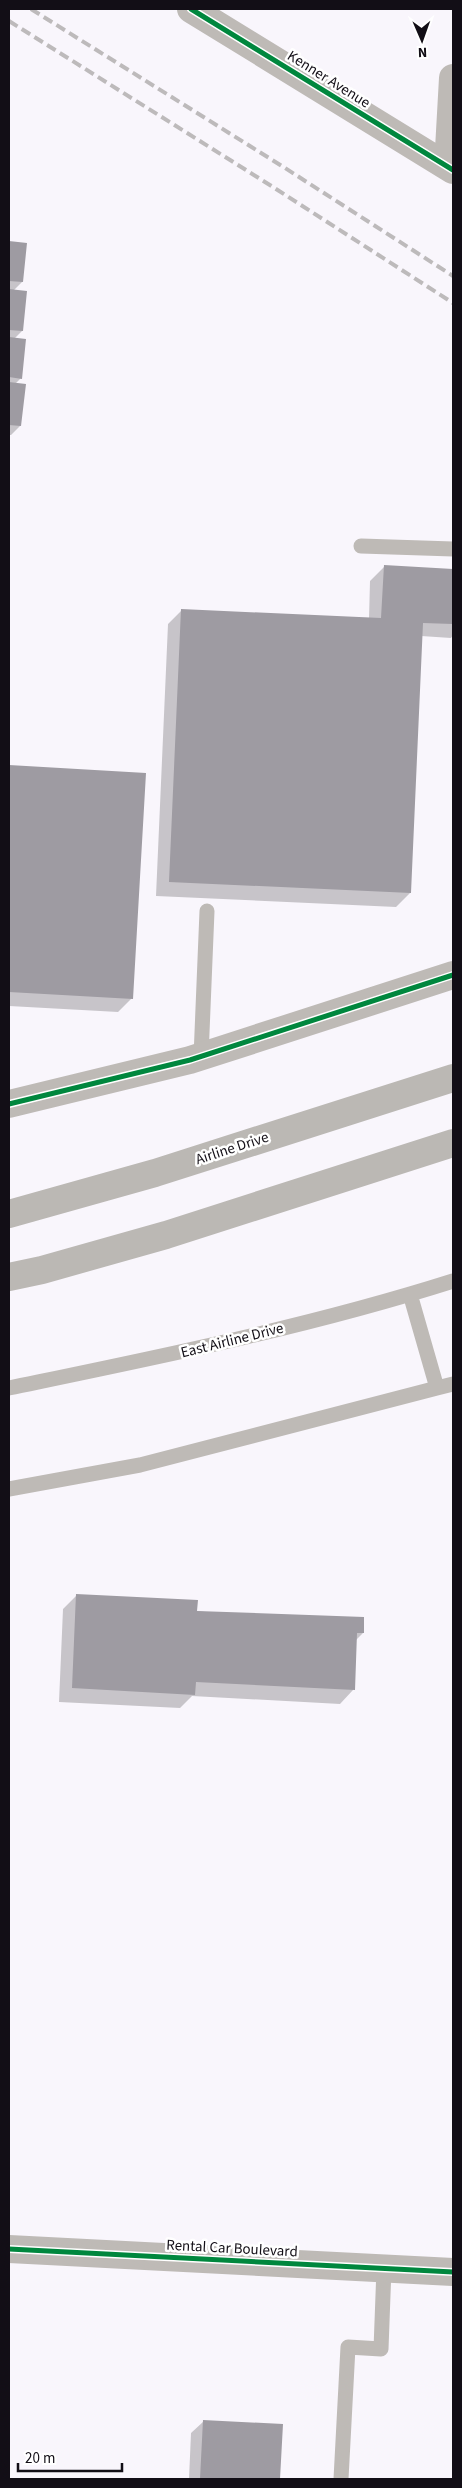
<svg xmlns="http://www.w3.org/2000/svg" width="462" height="2488" viewBox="0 0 462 2488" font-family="'Source Sans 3',sans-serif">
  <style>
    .shadow { fill: #0003 }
    .building { fill: #9e9ba2 }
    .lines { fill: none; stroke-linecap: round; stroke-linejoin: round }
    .lane { stroke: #bebab6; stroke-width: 15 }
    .street { stroke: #bebab6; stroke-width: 28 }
    .highway { stroke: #bbb8b4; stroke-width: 28 }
    .rail { stroke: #bdbabb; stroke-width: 4; stroke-dasharray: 10 5; stroke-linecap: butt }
    .cycleway-casing { stroke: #fff; stroke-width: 8 }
    .cycleway { stroke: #00873e; stroke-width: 5 }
    .labels { text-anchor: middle; stroke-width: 5; stroke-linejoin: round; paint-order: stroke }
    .street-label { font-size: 15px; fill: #120e16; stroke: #fff }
  </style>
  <rect width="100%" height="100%" fill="#f9f6fc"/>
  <path class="shadow" d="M 9,242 L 25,244 L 22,282 L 13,291 L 22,331 L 14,339 L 21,378 L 15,384 L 20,426 L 11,435 L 9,435 Z
    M 384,567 L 453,570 L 453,635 L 451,638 L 421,636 L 410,893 L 396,907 L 156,896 L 168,624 L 182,610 L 369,619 L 370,581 Z
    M 9,767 L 145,774 L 132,998 L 118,1012 L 9,1006 Z
    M 77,1595 L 363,1633 L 356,1640 L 353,1690 L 340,1704 L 192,1696 L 180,1708 L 59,1702 L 63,1609 Z
    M 204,2421 L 282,2426 L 279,2479 L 189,2479 L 191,2433 Z"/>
  <path class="building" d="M 9,241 L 27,243 L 23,282 L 9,281 Z
    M 9,289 L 27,291 L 23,331 L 9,330 Z
    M 9,337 L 26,339 L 22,379 L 9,377 Z
    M 9,382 L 26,384 L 21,426 L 9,425 Z
    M 384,565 L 453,569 L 453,624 L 423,623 L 411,893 L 169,882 L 181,609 L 381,618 Z
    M 9,765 L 146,773 L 133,999 L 9,992 Z
    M 76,1594 L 198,1600 L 197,1611 L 364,1617 L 364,1633 L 357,1633 L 355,1690 L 196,1682 L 195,1695 L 72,1688 Z
    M 203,2420 L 283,2424 L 280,2479 L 200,2479 Z"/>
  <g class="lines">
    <path class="lane" d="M 361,546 L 453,549
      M 201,1057 L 207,911
      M 9,1388 C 158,1357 308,1327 453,1281
      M 437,1388 L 453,1384
      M 9,1489 L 140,1465 L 437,1388 L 410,1294
      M 341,2479 L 348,2347 L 381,2349 L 384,2268"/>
    <path class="street" d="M 191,9 L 453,170
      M 448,167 L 453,78
      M 9,1104 L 190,1060 L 453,975
      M 9,2249 L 453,2272"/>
    <path class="highway" d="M 9,1214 L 155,1173 L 453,1078
      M 9,1277 L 42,1270 L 166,1235 L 453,1143"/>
    <path class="rail" d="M 31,9 L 285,168 L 453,276
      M 9,21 L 273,187 L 453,303"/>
    <defs>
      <path id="cycleway" d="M 191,9 L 453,170
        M 9,1104 L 190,1060 L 453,975
        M 9,2249 L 453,2272"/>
    </defs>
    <use href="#cycleway" class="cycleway-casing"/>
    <use href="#cycleway" class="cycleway"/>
  </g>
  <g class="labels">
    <g class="street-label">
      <text transform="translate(329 79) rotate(32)" y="5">Kenner Avenue</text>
      <text transform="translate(232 1148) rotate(-18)" y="5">Airline Drive</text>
      <text transform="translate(232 1340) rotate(-14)" y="5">East Airline Drive</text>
      <text transform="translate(232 2248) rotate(3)" y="5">Rental Car Boulevard</text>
    </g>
  </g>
  <rect width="462" height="2488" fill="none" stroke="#120e16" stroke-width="20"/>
  <g transform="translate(422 40) rotate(178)" stroke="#ffffff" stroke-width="4" paint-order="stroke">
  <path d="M0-4L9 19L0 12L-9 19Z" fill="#120e16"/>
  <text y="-8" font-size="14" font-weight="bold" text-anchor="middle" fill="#120e16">N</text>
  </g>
  <path d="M18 2463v8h104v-8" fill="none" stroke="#120e16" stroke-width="2.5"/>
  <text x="25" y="2463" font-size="15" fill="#120e16" stroke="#ffffff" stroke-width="4" paint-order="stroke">20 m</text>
</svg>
